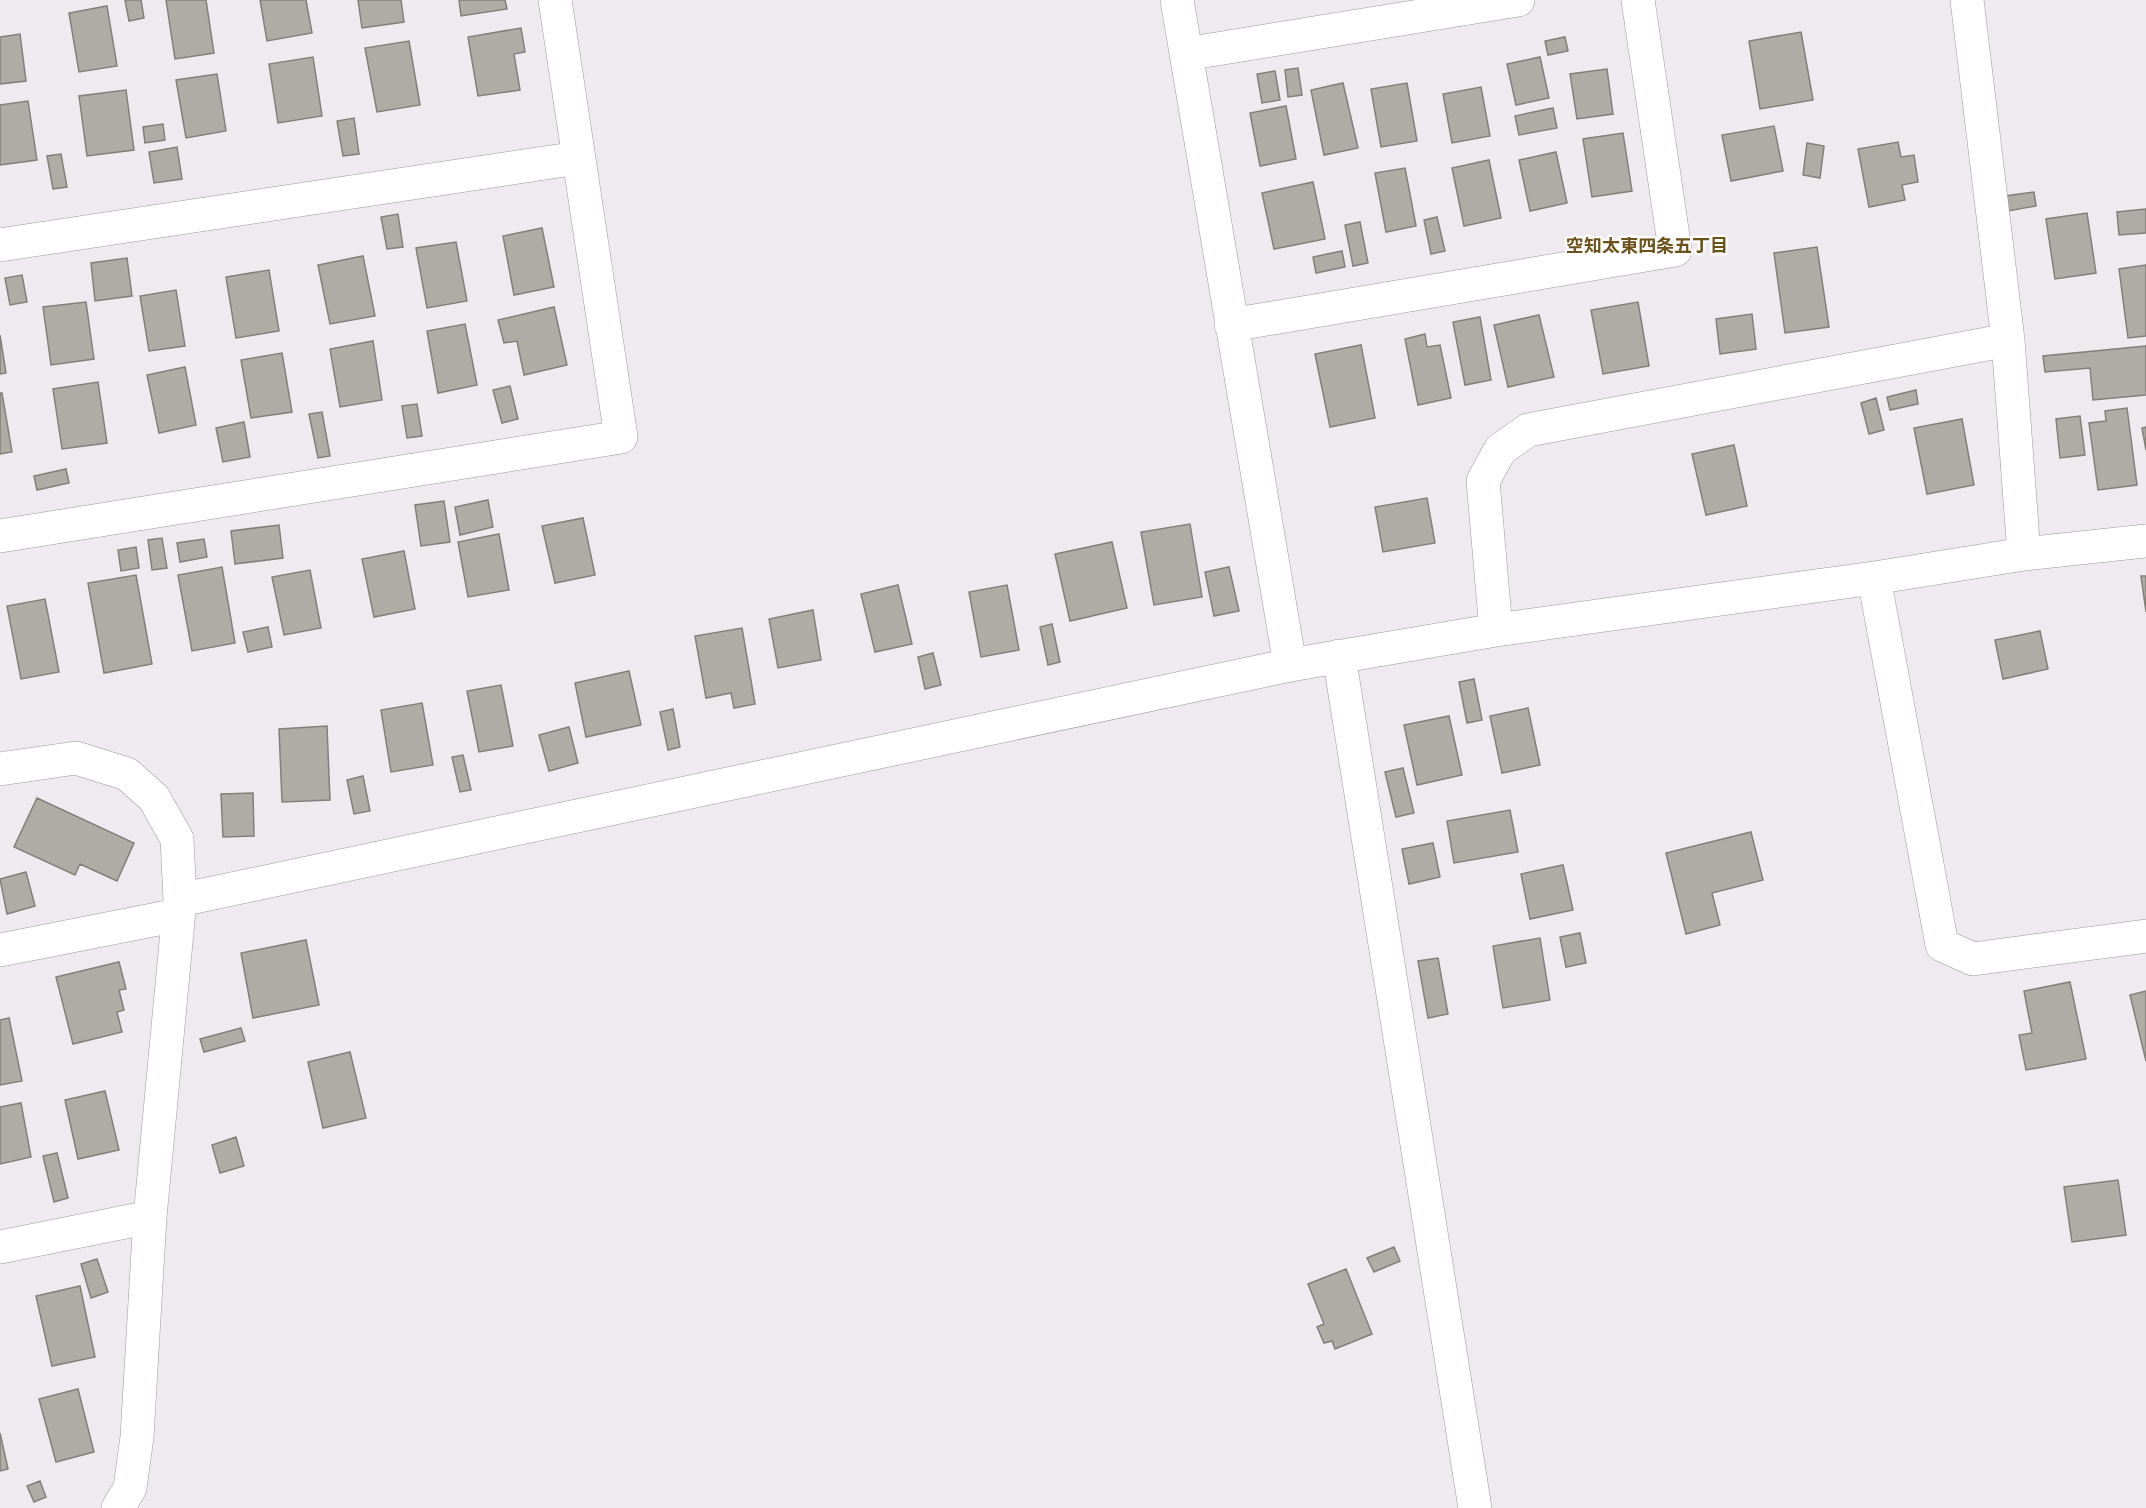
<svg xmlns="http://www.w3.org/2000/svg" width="2146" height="1508" viewBox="0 0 2146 1508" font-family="Mulish,'Noto Sans JP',sans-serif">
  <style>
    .building { fill: #afaca5; stroke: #837f79; stroke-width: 1.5 }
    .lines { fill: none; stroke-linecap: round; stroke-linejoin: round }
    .minor-casing { stroke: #9d989e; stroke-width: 34 }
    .minor { stroke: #fff; stroke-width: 33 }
    .labels { text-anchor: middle; stroke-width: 4.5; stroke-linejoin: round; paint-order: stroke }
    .neighbourhood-label { font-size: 18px; font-weight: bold; fill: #6c5119; stroke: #fff }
  </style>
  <rect width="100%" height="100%" fill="#efeaf0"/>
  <path class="building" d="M 125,0 L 141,0 L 144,18 L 129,21 Z
    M 166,0 L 206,0 L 214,53 L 175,59 Z
    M 260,0 L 306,0 L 312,33 L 267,41 Z
    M 358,0 L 401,0 L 404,22 L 362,28 Z
    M 459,0 L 505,0 L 507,9 L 461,16 Z
    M 107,6 L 117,66 L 79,72 L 69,13 Z
    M 521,28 L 525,52 L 514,54 L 520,90 L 478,96 L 468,37 Z
    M 1801,32 L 1813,100 L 1760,109 L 1749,41 Z
    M 20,34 L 26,81 L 0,84 L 0,37 Z
    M 1565,37 L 1568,51 L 1548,55 L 1545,41 Z
    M 409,41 L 420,105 L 377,112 L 365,48 Z
    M 313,57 L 322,116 L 278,123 L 269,64 Z
    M 1540,57 L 1549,98 L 1516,105 L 1507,64 Z
    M 1298,68 L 1302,95 L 1288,97 L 1285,70 Z
    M 1607,69 L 1613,114 L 1577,119 L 1570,74 Z
    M 1275,71 L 1280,100 L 1262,103 L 1257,74 Z
    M 217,74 L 226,131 L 186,138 L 176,80 Z
    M 1343,83 L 1358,148 L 1324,155 L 1311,90 Z
    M 1407,83 L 1417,141 L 1381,147 L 1371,89 Z
    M 1481,87 L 1490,136 L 1452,143 L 1443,94 Z
    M 126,90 L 134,150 L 87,156 L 79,96 Z
    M 28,101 L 37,160 L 0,165 L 0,105 Z
    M 1286,106 L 1296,159 L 1260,166 L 1250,113 Z
    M 1553,108 L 1557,128 L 1519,135 L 1515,116 Z
    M 354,118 L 359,154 L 343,156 L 337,121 Z
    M 163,124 L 165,140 L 145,143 L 143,127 Z
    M 1774,126 L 1783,171 L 1731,181 L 1722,135 Z
    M 1623,133 L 1632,191 L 1592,197 L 1583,139 Z
    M 1898,142 L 1901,157 L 1914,155 L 1918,182 L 1902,185 L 1905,200 L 1869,207 L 1858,149 Z
    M 1807,143 L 1824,146 L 1820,178 L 1803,175 Z
    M 177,147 L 182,179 L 154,183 L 149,152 Z
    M 1556,152 L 1567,203 L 1530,211 L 1519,160 Z
    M 61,154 L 67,187 L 53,189 L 47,156 Z
    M 1489,160 L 1501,218 L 1464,226 L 1452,168 Z
    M 1405,168 L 1416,226 L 1386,232 L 1375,173 Z
    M 1313,182 L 1325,239 L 1274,249 L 1262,193 Z
    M 2034,192 L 2036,206 L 2008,211 L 2005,196 Z
    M 2146,209 L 2146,233 L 2119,235 L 2117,212 Z
    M 2087,213 L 2096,273 L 2055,279 L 2046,219 Z
    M 398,214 L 403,247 L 387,249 L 381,217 Z
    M 1437,217 L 1445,251 L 1431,254 L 1424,220 Z
    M 1360,222 L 1368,263 L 1353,266 L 1345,225 Z
    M 542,228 L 554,287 L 514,295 L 503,236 Z
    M 456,242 L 467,301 L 427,308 L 416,248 Z
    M 1817,247 L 1829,327 L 1785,333 L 1774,253 Z
    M 1342,251 L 1345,267 L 1316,273 L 1313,257 Z
    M 363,256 L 375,316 L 330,324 L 318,265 Z
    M 127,258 L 132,296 L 95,301 L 91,263 Z
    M 2146,265 L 2146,336 L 2128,338 L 2119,269 Z
    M 269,270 L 279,331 L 236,338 L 226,277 Z
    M 22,275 L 27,302 L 10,305 L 5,278 Z
    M 176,290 L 185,346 L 149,351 L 140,296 Z
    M 86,302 L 94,359 L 51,365 L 43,307 Z
    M 1638,302 L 1649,366 L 1603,374 L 1591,310 Z
    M 554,307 L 567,365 L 524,375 L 517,341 L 504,343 L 498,320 Z
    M 1752,314 L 1756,349 L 1720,354 L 1716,319 Z
    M 1539,315 L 1554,377 L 1508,387 L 1494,325 Z
    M 1480,317 L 1491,380 L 1465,385 L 1453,322 Z
    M 465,324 L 477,385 L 438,393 L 427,331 Z
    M 1425,334 L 1427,347 L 1440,345 L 1451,398 L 1418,405 L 1405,339 Z
    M 0,335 L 6,373 L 0,374 Z
    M 373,341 L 382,400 L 340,407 L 330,349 Z
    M 1361,345 L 1375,418 L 1330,427 L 1315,354 Z
    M 2146,346 L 2146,395 L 2093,400 L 2090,368 L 2045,372 L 2043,356 Z
    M 282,353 L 292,412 L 251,418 L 241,360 Z
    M 185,367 L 196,425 L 159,433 L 147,375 Z
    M 98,382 L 107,443 L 62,449 L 53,389 Z
    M 510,386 L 518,419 L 502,423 L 493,390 Z
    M 1916,390 L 1918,404 L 1890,410 L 1887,397 Z
    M 0,393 L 2,393 L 12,452 L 0,454 Z
    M 1876,398 L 1884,430 L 1869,434 L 1861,403 Z
    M 417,404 L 422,436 L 407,438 L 402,406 Z
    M 2127,408 L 2137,485 L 2098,490 L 2089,423 L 2106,421 L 2105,411 Z
    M 322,412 L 330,456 L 318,458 L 309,414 Z
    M 2080,416 L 2085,455 L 2060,458 L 2056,419 Z
    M 1962,419 L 1974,485 L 1927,494 L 1914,428 Z
    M 244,422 L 250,457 L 223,462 L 216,428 Z
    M 2146,427 L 2146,450 L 2142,428 Z
    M 1734,445 L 1747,506 L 1706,515 L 1692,454 Z
    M 66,469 L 69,483 L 37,490 L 34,476 Z
    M 1427,498 L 1435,543 L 1383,552 L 1375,507 Z
    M 488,500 L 493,527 L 460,535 L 455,507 Z
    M 444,501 L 450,542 L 421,546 L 415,505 Z
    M 583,518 L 595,575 L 555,583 L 542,526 Z
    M 1190,524 L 1202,597 L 1154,605 L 1141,532 Z
    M 279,525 L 283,558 L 235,564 L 231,531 Z
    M 499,534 L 509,590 L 468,597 L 458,542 Z
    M 162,538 L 167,568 L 152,570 L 148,540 Z
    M 204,539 L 207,557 L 180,562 L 177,543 Z
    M 1112,542 L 1127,608 L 1070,621 L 1055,554 Z
    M 136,547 L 139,568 L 121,571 L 118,550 Z
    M 404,551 L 415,609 L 374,617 L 362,559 Z
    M 222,567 L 235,643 L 192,651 L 178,575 Z
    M 1229,567 L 1239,611 L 1214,616 L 1205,572 Z
    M 310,570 L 321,628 L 284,635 L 272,577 Z
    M 136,575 L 152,664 L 104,673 L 88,583 Z
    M 2141,576 L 2146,576 L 2146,612 Z
    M 898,585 L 912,644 L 875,652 L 861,594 Z
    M 1007,585 L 1019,650 L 981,657 L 969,592 Z
    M 45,599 L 59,672 L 21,679 L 7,606 Z
    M 813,610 L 821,660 L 778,668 L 769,619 Z
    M 1052,624 L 1060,662 L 1048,665 L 1040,627 Z
    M 268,627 L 272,647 L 248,652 L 243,632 Z
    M 742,628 L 755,704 L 734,708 L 731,693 L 706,698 L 695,636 Z
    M 2040,631 L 2048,669 L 2003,679 L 1995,640 Z
    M 933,653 L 941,685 L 925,689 L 918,657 Z
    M 629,671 L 641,725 L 586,737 L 575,683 Z
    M 1474,679 L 1482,720 L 1467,723 L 1459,682 Z
    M 501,685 L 513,746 L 479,752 L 467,691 Z
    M 422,703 L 433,765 L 391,772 L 381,710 Z
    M 1528,708 L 1540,765 L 1502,773 L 1490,716 Z
    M 673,709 L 680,747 L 668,750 L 660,712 Z
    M 1449,716 L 1462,775 L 1417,785 L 1404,725 Z
    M 327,726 L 330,800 L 282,802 L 279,729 Z
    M 569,727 L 578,763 L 549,771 L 539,735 Z
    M 463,755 L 471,790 L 460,792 L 452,757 Z
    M 1403,768 L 1414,813 L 1396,817 L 1385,772 Z
    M 363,776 L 370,811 L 354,814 L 347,780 Z
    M 253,793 L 254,836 L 223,837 L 221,794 Z
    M 37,798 L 134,843 L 117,881 L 80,864 L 75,875 L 14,847 Z
    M 1510,810 L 1518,852 L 1454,863 L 1447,821 Z
    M 1751,832 L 1763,880 L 1712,893 L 1720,925 L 1686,934 L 1666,853 Z
    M 1433,843 L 1440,877 L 1409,884 L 1402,849 Z
    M 1563,865 L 1573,910 L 1530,919 L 1521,874 Z
    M 26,872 L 35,906 L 7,914 L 0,879 Z
    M 1580,933 L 1586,963 L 1566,967 L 1560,937 Z
    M 1540,938 L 1550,1000 L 1503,1008 L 1493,946 Z
    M 306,940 L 319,1005 L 253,1018 L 241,953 Z
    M 1438,958 L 1448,1014 L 1428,1018 L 1418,961 Z
    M 119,962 L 126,989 L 119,990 L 124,1010 L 117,1012 L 122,1032 L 73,1044 L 56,977 Z
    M 2070,982 L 2086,1059 L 2026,1070 L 2019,1035 L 2032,1033 L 2024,991 Z
    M 2146,991 L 2146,1061 L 2130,995 Z
    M 9,1018 L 22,1081 L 0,1085 L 0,1020 Z
    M 241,1028 L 245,1041 L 204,1052 L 200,1039 Z
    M 350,1052 L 366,1118 L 323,1128 L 308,1062 Z
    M 105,1091 L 119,1150 L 78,1159 L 65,1100 Z
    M 21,1103 L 31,1157 L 0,1164 L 0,1107 Z
    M 236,1137 L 244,1166 L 220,1173 L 212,1145 Z
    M 57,1153 L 68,1198 L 54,1202 L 43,1156 Z
    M 2118,1180 L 2126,1235 L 2072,1242 L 2064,1187 Z
    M 1394,1247 L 1400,1261 L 1374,1272 L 1367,1258 Z
    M 97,1259 L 108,1292 L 91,1298 L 81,1264 Z
    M 1346,1269 L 1372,1334 L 1335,1349 L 1332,1341 L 1324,1343 L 1317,1327 L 1324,1324 L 1308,1284 Z
    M 80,1286 L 95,1357 L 52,1366 L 36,1296 Z
    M 78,1389 L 94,1452 L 56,1462 L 39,1399 Z
    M 0,1433 L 8,1469 L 0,1471 Z
    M 40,1481 L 46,1497 L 34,1502 L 27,1486 Z"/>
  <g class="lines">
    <defs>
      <path id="minor" d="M 1177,0 L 1290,665
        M 1967,0 L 2008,340 L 2024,554
        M 1186,54 L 1518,0
        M 0,245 L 578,158
        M 1231,325 L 1675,250 L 1638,0
        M 0,536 L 621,437 L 555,0
        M 1874,578 L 1942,945 L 1973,959 L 2146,936
        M 1496,630 L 1483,481 L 1500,450 L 1528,430 L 2008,340
        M 1339,656 L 1475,1508
        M 0,769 L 76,758 L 127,774 L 154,798 L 177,839 L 180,900 L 150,1217 L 137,1437 L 130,1488 L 118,1508
        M 180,900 L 1290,665 L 1496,630 L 1874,578 L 2024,554 L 2146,541
        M 0,950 L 178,915
        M 0,1247 L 150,1217"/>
    </defs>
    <use href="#minor" class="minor-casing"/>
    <use href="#minor" class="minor"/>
  </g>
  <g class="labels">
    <g class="neighbourhood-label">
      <text x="1647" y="252">空知太東四条五丁目</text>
    </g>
  </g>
</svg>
